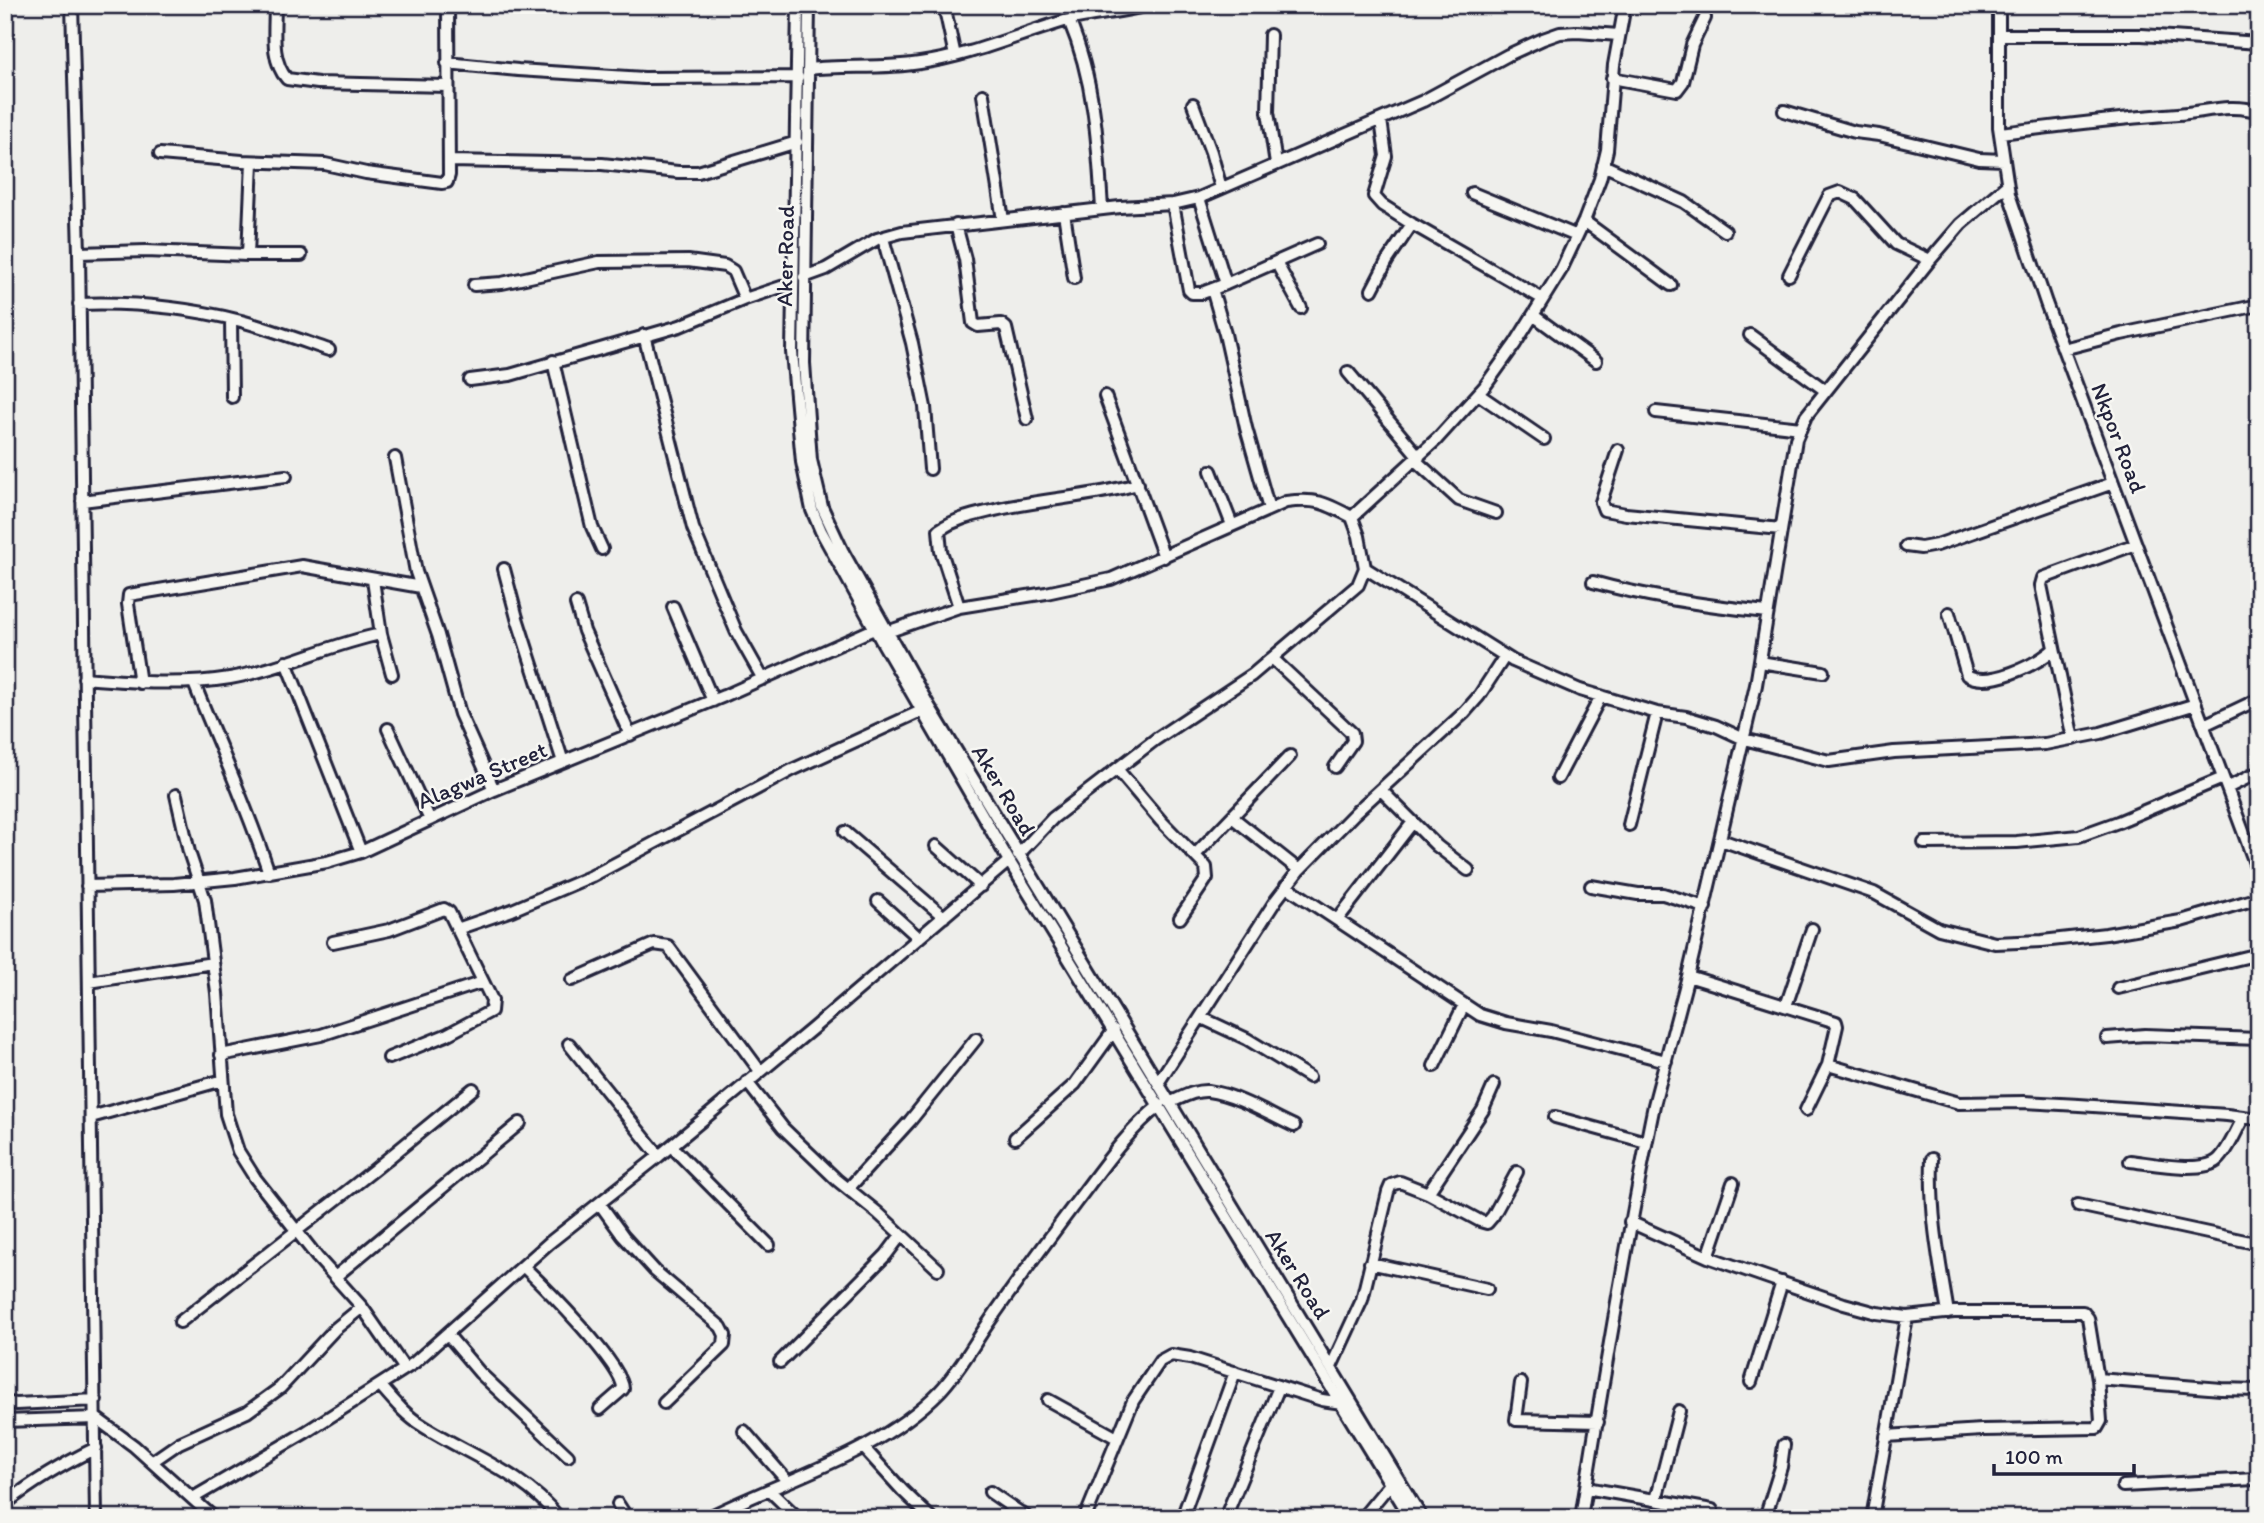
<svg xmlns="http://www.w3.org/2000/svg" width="2264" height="1523" viewBox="0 0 2264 1523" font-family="Itim,sans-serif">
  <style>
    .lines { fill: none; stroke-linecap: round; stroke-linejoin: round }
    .minor-casing { stroke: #22223b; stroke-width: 16 }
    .minor { stroke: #f6f6f2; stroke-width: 10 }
    .labels { text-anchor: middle; stroke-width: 5; stroke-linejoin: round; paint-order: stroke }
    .street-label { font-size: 23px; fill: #22223b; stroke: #f6f6f2 }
  </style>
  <rect width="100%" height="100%" fill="#eeeeeb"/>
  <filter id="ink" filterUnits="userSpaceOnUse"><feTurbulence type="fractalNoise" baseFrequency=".0143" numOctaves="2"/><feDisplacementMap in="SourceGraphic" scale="14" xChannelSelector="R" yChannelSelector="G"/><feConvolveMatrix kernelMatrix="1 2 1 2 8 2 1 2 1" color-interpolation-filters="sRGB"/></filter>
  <g filter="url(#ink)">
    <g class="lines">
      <defs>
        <path id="minor" d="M 72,5 L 79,253 L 96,1518
          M 275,5 C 275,30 270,60 287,79 L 318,83 L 447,86
          M 798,5 L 792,352 L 802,462 L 812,510 L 821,531 L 881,640 L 1009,861 L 1411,1518
          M 809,5 L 804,363 L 811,460 L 822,507 L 843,552 L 929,706 L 1422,1518
          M 944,5 L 955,56
          M 1999,5 L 1999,127 L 2009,194 L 2046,303 L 2259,874
          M 1069,20 C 1095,81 1098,144 1102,209
          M 1270,35 L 1268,112 L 1276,164
          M 1999,35 L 2142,35 L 2259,43
          M 447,63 L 518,70 L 644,78 L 798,77
          M 808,69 C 845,65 883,69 920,63 C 971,56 1019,34 1068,20 C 1094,13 1121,13 1147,5
          M 1612,78 L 1677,90 L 1683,82 L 1692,45 L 1705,18
          M 983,95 L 1003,220
          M 1193,104 L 1211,152 L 1221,188
          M 1784,111 L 1855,132 L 1879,135 L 1979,159 L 2004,160
          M 1381,120 L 1386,156 L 1374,196 L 1382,205 L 1412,224 L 1543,299
          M 2000,133 C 2059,126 2118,118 2178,114 C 2205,112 2232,103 2259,112
          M 160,154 L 242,161 L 325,164 L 366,173 L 442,183 L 447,182 L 449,175 L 448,5
          M 449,161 L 602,164 L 678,172 L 698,172 L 797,142
          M 1603,165 L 1684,202 L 1725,231
          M 1472,193 L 1577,236
          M 1173,204 L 1189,290 L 1192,293 L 1202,293 L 1226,284 L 1199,198
          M 1064,213 L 1074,278
          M 1584,221 L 1671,285
          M 956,225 L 965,259 L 973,323 L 978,326 L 1001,324 L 1006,328 L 1027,419
          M 883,238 L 912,343 L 925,407 L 930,469
          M 79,253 L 146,251 L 248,255 L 252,162
          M 248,255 L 301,255
          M 1276,262 L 1301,308
          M 1789,275 L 1829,196 L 1840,192 L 1855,199 L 1896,244 L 1930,260
          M 804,277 L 826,269 L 877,239 L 902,232 L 1120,207 L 1173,204 L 1199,198 L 1423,101 L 1508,55 L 1543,39 L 1560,33 L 1577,32 L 1619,35
          M 1226,284 L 1317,244
          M 474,285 L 502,283 L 599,262 L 688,261 L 725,266 L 733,271 L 745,299
          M 1212,289 L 1225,334 L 1246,428 L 1269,509
          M 1372,290 L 1387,261 L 1412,224
          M 79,304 C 133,302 189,308 241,321 C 270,329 300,340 329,350
          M 1533,315 L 1596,361
          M 231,320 L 232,397
          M 644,335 L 693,528 L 736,631 L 763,679
          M 1750,335 L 1826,391
          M 2063,349 L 2121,334 L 2259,305
          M 553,361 L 592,527 L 602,549
          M 1348,372 L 1419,457
          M 470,380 L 510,375 L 680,326 L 745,299 L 793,283
          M 1478,394 L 1544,439
          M 1105,396 L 1164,557
          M 1656,412 L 1801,428
          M 1618,450 L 1601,502 L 1604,510 L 1626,514 L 1781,529
          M 395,458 L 416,572 L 438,635 L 460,714 L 494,790
          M 1415,460 L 1459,500 L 1496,513
          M 1211,471 L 1232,525
          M 82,501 L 286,476
          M 1352,517 L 1437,439 L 1485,386 L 1515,344 L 1561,270 L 1584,221 L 1600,179 L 1607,150 L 1614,65 L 1625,5
          M 1906,546 L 1921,548 L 1937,545 L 2113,483
          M 1365,568 L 1513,661 L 1580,690 L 1657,713 L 1686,717 L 1716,726 L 1744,739 L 1829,761 L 1894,752 L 2045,744 L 2101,733 L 2196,704
          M 504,569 L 517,618 L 563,762
          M 373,580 L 381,634 L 392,674
          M 1593,582 C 1650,598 1708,606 1767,612
          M 576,604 L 584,631 L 630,735
          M 673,607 L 713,701
          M 959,607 L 941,551 L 939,530 C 957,518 974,515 995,510 C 1042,499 1091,497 1138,484
          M 1949,613 L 1967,675 C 1989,688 2036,665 2054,649
          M 887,632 L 959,607 L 1046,593 L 1111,579 L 1286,502 C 1317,498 1325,503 1352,517 L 1359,536 L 1365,568 L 1358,585 L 1252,675 L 1156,739 L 1053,818 L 1018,855
          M 1272,658 L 1352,733 L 1353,741 L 1335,767
          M 286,662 L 361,852
          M 1760,662 L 1823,672
          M 84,678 C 134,682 181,686 230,678 C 282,669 330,644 381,634
          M 140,683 L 128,604 L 129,595 L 302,566 L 421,587
          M 194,683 C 219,746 248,808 269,873
          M 2204,725 L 2259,699
          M 388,729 L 430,820
          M 2073,739 L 2041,585 L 2043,578 L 2136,544
          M 1117,769 L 1161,821 L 1206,867 L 1207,878 L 1180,918
          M 1558,778 L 1601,696
          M 2227,788 L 2259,772
          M 1381,790 L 1437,846 L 1468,870
          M 176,795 L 189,852 L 205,900 L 217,993 L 226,1114 L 238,1151 L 255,1178 L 317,1257 L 362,1307 L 405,1369
          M 1232,817 L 1299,870
          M 1629,825 L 1657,713
          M 845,832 L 944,917
          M 1721,840 L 1874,893 L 1939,929 L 1995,943 L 2042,941 L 2106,934 L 2181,921 L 2259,898
          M 1924,843 L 2017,842 L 2079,836 L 2118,822 L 2223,778
          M 936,846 L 981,886
          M 1195,855 L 1290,756
          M 87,886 L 174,884 L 235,878 L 327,862 L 361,852 L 494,790 L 724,696 L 874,629
          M 1286,886 L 1480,1015 L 1506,1023 L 1551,1031 L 1666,1061
          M 1591,886 L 1638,894 L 1663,894 L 1705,907
          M 878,901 L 919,938
          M 1337,920 L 1413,822
          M 457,929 L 512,910 L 592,876 L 792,770 L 921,711
          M 333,942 L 389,930 L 444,909 L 449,912 L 492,1000 L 491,1011 L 446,1035 L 389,1058
          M 1688,976 L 1836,1022 L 1837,1026 L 1828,1065 L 1806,1110
          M 572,980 L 654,944 L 668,946 L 760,1071
          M 89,982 L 213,963
          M 2118,988 L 2259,954
          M 1786,1006 L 1812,929
          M 1202,1018 L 1247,1039 L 1309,1077
          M 2107,1038 L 2145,1035 L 2259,1039
          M 569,1044 L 659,1156
          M 221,1055 L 321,1035 L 483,982
          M 1828,1065 L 1959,1103 L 2024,1102 L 2079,1105 L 2227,1115 L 2259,1119
          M 1434,1066 L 1464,1005
          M 747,1082 L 783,1128 L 837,1180 L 878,1213 L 938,1269
          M 1158,1083 L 1276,900 L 1299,870 L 1355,813 L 1465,712 L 1479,696 L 1505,656
          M 1171,1102 C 1183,1097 1195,1090 1208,1091 C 1237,1095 1268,1114 1294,1126
          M 91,1117 L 223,1080
          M 1555,1117 L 1646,1142
          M 1015,1138 L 1075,1084 L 1114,1030
          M 671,1146 L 769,1245
          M 1932,1159 C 1930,1214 1939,1259 1948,1313
          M 2130,1161 C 2150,1163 2202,1174 2218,1160 C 2229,1150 2236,1130 2244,1117
          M 848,1189 L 910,1121 L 976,1039
          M 1428,1193 L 1483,1110 L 1494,1085
          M 600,1204 L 623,1236 L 655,1271 L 721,1327 L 725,1335 L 724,1345 L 664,1403
          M 2078,1205 L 2259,1244
          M 1630,1222 L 1708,1257 L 1844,1304 L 1877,1313 L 1907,1317 L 1954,1312 L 2083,1312 L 2088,1318 L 2098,1379 L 2221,1389 L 2259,1390
          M 1708,1257 L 1733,1183
          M 1370,1263 L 1487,1289
          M 523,1266 C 543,1285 624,1366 623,1389 L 600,1409
          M 335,1277 L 520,1123
          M 180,1322 L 374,1170 L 473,1089
          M 447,1334 L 480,1373 L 568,1456
          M 780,1362 L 886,1255 L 901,1235
          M 1331,1367 L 1362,1300 L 1388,1192 L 1391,1185 L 1400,1182 L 1428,1193 L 1480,1221 L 1487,1223 L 1493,1216 L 1517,1172
          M 1751,1382 L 1782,1282
          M 1521,1383 L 1516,1420 L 1598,1422
          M 380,1385 C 393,1400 406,1416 423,1426 C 470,1456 524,1473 559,1518
          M 1048,1400 L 1117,1438
          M 5,1402 L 16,1404 L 96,1400
          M 5,1421 L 96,1418 L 134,1446 L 214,1518
          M 744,1431 L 788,1482
          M 1886,1436 L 1982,1430 L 2097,1428 L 2101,1421 L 2098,1379
          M 863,1447 L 903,1491 L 931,1518
          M 153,1461 L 179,1443 L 247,1412 L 280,1388 L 335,1329 L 362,1307
          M 2123,1486 L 2255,1479 L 2259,1475
          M 1586,1488 L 1712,1510
          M 769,1490 L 798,1518
          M 990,1492 L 1028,1518
          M 193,1498 L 306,1432 L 414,1363 L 549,1243 L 659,1156 L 812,1029 L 1009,861
          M 1656,1500 L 1679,1411
          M 5,1504 C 34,1481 63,1464 96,1448
          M 618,1504 L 627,1518
          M 707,1518 C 784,1479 878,1455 940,1391 C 960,1370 973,1345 989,1322 C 1017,1281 1047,1241 1077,1201 C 1102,1168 1127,1131 1160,1105
          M 1085,1518 L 1133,1401 L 1160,1361 L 1171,1355 L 1190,1358 L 1322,1400 L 1342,1403
          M 1182,1518 L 1235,1372
          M 1225,1518 L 1279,1387
          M 1362,1518 L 1390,1484
          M 1581,1518 C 1603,1380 1626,1242 1654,1105 L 1688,976 L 1756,685 L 1796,439 L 1806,416 L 1930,260 L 1961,224 L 2007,185
          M 1765,1518 L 1781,1467 L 1784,1445
          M 1872,1518 L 1907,1317"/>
      </defs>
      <use href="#minor" class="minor-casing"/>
      <use href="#minor" class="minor"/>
    </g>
  </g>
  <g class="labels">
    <g class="street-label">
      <text transform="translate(785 256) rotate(-89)" y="8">Aker Road</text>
      <text transform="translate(2119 438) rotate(69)" y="8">Nkpor Road</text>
      <text transform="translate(482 775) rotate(-23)" y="8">Alagwa Street</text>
      <text transform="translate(1004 790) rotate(59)" y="8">Aker Road</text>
      <text transform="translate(1298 1274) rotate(58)" y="8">Aker Road</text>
    </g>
  </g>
  <rect width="2264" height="1523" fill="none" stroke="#f6f6f2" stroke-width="28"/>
  <rect x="14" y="14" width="2236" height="1495" fill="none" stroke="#22223b" stroke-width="2.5" filter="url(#ink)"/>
  <path d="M1994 1464v10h140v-10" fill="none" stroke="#22223b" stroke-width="3.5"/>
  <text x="2005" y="1464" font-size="21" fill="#22223b" stroke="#f6f6f2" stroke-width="5" paint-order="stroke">100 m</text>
</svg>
